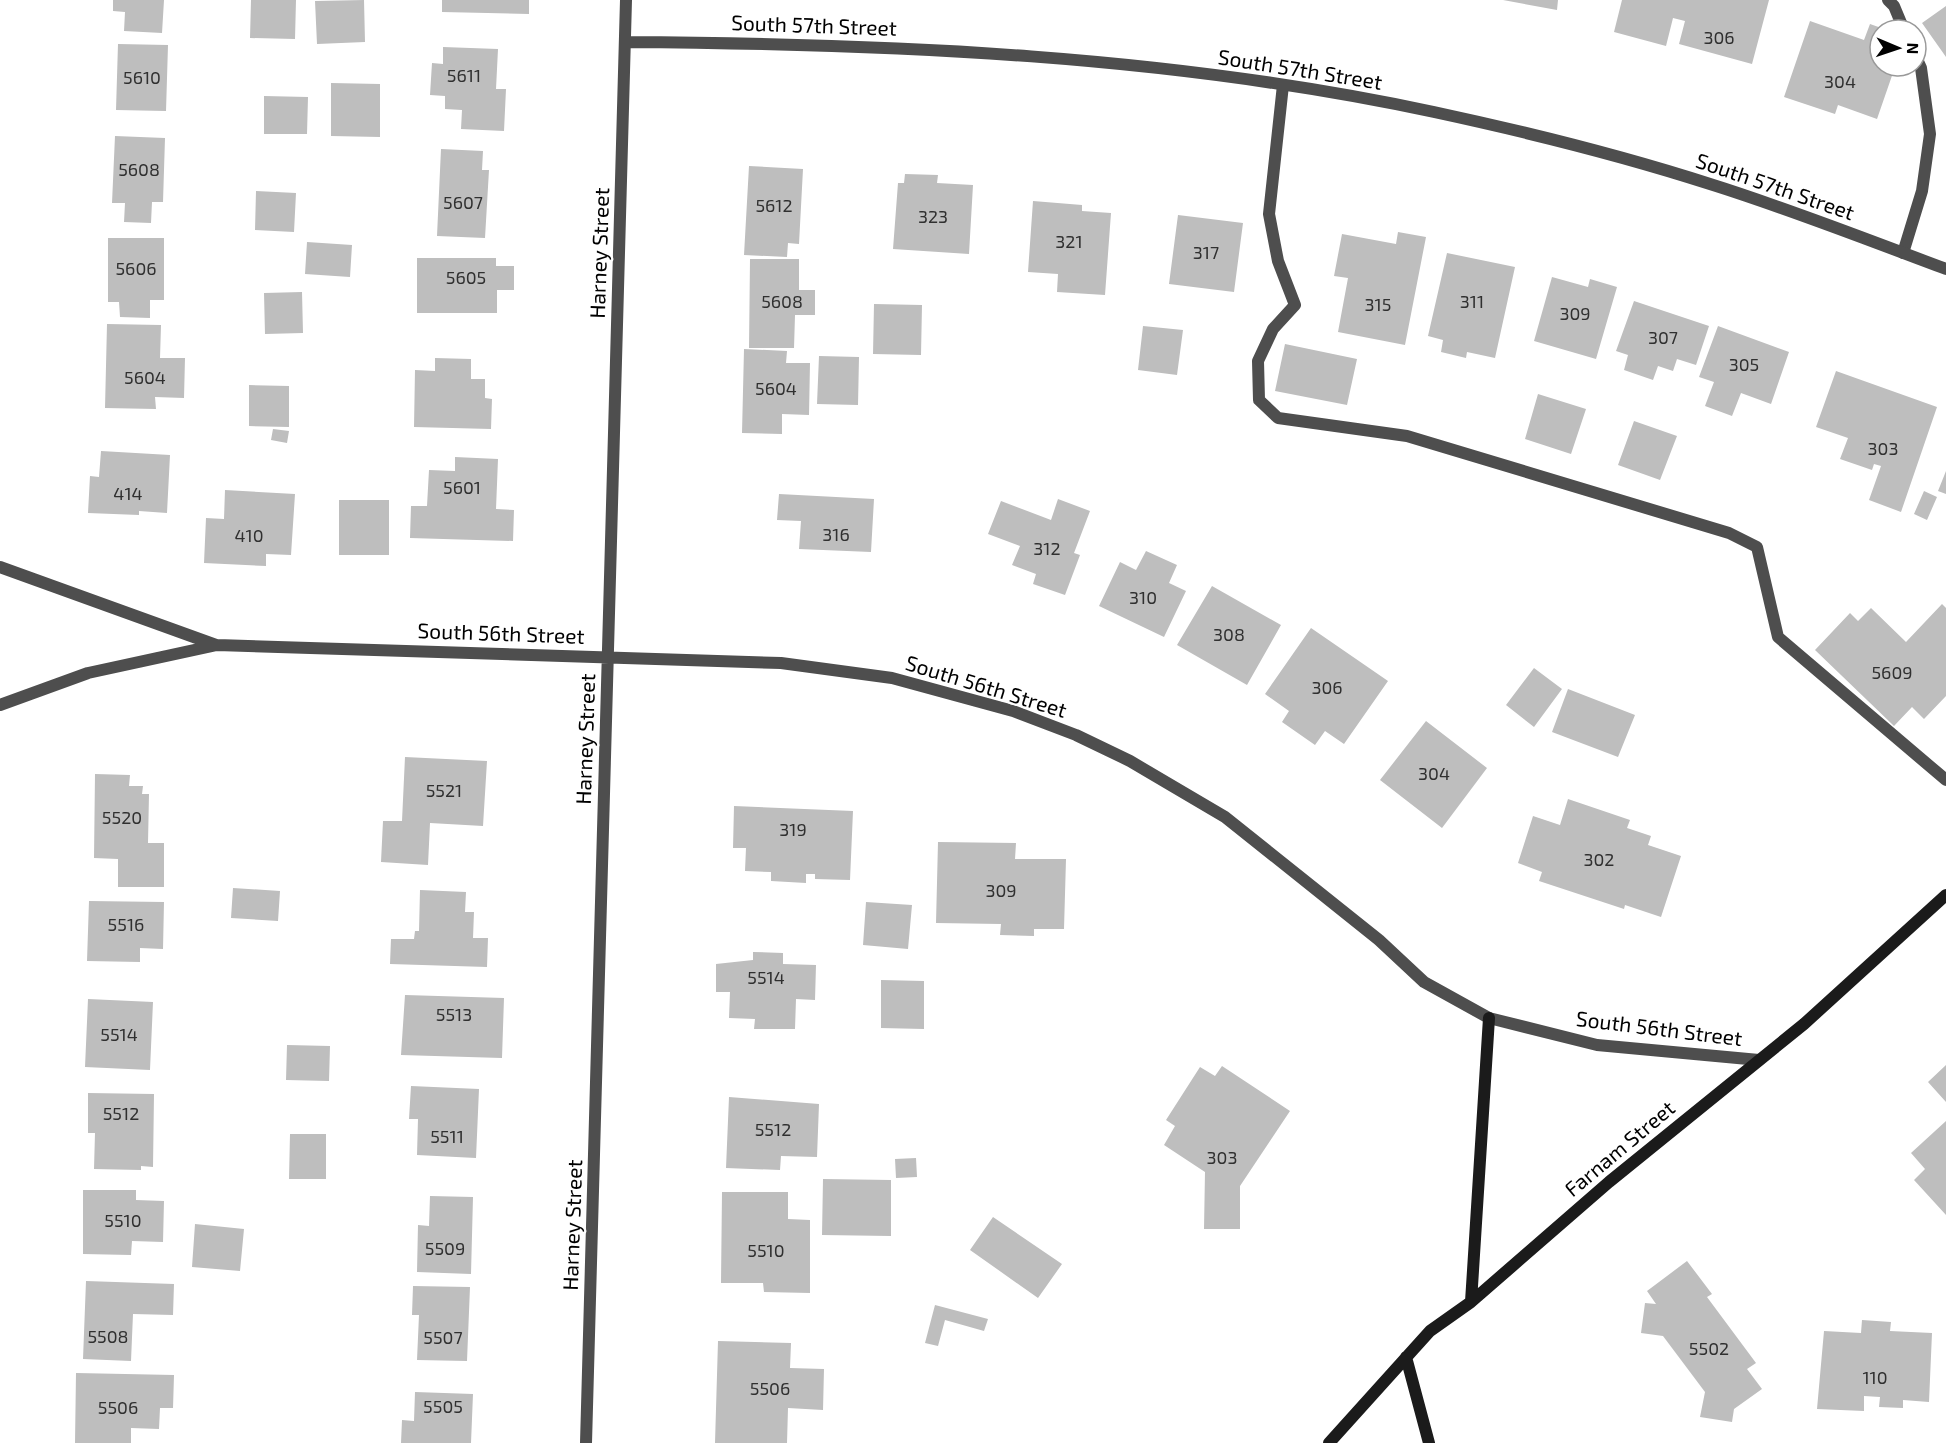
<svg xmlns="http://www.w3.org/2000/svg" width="1946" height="1443" viewBox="0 0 1946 1443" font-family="'Exo 2',sans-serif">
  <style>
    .building { fill: #bebebe }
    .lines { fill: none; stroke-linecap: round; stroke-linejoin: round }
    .lane { stroke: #4e4e4e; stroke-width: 12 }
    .street { stroke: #4e4e4e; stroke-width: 12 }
    .secondary { stroke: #1b1b1b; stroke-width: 12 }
    .labels { text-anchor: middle; stroke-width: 4.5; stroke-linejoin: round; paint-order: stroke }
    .number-label { font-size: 18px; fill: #303030 }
    .street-label { font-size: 21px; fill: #000; stroke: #fff }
  </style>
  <rect width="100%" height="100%" fill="#fff"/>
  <path class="building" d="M 113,0 L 164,0 L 162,33 L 124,31 L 125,12 L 113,11 Z
    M 251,0 L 296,0 L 295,39 L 250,38 Z
    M 364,0 L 365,42 L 317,44 L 315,1 Z
    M 442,0 L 529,0 L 529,14 L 442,12 Z
    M 1503,0 L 1558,0 L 1557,10 Z
    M 1622,0 L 1769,0 L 1752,64 L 1679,44 L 1685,21 L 1673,18 L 1666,46 L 1614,32 Z
    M 1946,6 L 1946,57 L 1922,23 Z
    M 1810,21 L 1864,40 L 1870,24 L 1887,30 L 1880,30 L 1880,66 L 1895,67 L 1877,119 L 1838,105 L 1835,114 L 1784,97 Z
    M 118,44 L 168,45 L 166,111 L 116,110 Z
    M 443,47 L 498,49 L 496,89 L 506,89 L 504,131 L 461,129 L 462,110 L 445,109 L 445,96 L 430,95 L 432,63 L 443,64 Z
    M 331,83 L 380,84 L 380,137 L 331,136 Z
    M 264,96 L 308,97 L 307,134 L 264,134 Z
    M 115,136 L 165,138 L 163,202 L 152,202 L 151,223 L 124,222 L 125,203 L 112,203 Z
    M 441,149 L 483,151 L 482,170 L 489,170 L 485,238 L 437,236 Z
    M 749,166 L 803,169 L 799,244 L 788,243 L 787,257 L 744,255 Z
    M 905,174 L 938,175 L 937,183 L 973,185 L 969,254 L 893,249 L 898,183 L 904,183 Z
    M 256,191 L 296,193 L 294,232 L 255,230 Z
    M 1033,201 L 1082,205 L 1082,211 L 1111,213 L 1105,295 L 1057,292 L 1058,274 L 1028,272 Z
    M 1178,215 L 1243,223 L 1234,292 L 1169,284 Z
    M 1398,232 L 1426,237 L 1405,345 L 1338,332 L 1348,278 L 1334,276 L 1342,234 L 1396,244 Z
    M 108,238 L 164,238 L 164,300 L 150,300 L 150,318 L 120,317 L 119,302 L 108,302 Z
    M 307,242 L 352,245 L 350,277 L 305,274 Z
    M 1447,253 L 1515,267 L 1495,358 L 1467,352 L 1466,358 L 1441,352 L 1443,340 L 1428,336 Z
    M 417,258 L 496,258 L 496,266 L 514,266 L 514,290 L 497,290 L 497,313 L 417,313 Z
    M 750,259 L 799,259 L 799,290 L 815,290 L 815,315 L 795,315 L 794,348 L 749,348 Z
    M 1552,277 L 1588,287 L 1590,279 L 1617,287 L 1596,359 L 1534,341 Z
    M 302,292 L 303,333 L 265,334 L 264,293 Z
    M 1634,301 L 1709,326 L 1696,365 L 1677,359 L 1673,371 L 1658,366 L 1653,380 L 1624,370 L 1628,355 L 1616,351 Z
    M 874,304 L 922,305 L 921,355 L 873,354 Z
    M 107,324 L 161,325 L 160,358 L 185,358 L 184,398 L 155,397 L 156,409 L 105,408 Z
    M 1143,326 L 1183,330 L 1177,375 L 1138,370 Z
    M 1718,326 L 1789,352 L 1771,404 L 1741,393 L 1732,416 L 1705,406 L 1714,382 L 1699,377 Z
    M 1285,344 L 1357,359 L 1347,405 L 1275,391 Z
    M 744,349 L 787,351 L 786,363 L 810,363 L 809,415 L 782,414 L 782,434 L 742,433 Z
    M 819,356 L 859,357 L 858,405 L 817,404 Z
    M 435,358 L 471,359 L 471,379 L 485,379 L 485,398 L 492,399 L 491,429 L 414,427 L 415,370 L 435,371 Z
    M 1836,371 L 1937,407 L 1901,512 L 1869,500 L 1881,466 L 1874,464 L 1872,470 L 1840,459 L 1848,438 L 1816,427 Z
    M 249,385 L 289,386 L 289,427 L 249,426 Z
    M 1538,394 L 1586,409 L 1571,454 L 1525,439 Z
    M 1634,421 L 1677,436 L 1660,480 L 1618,465 Z
    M 273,429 L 289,431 L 287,443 L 271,440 Z
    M 101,451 L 170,455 L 167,513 L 139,511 L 139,515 L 88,513 L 90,476 L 99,477 Z
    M 455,457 L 498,459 L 496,509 L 514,510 L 513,541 L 410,538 L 411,506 L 427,506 L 429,470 L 455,471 Z
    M 1946,471 L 1946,494 L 1938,491 Z
    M 225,490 L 295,494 L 291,555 L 266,554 L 266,566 L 204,563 L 206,518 L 224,519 Z
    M 1924,491 L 1937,497 L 1927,520 L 1914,514 Z
    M 779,494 L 874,499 L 871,552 L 799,549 L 801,521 L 777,520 Z
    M 1058,499 L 1090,511 L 1074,553 L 1080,555 L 1065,595 L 1033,584 L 1036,574 L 1012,565 L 1020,546 L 988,534 L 1001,501 L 1051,520 Z
    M 339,500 L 389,500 L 389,555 L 339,555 Z
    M 1146,551 L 1177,565 L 1169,583 L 1186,591 L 1164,637 L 1099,606 L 1120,562 L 1136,570 Z
    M 1212,586 L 1281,625 L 1247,685 L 1177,645 Z
    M 1942,604 L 1946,608 L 1946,696 L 1924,719 L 1912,707 L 1894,726 L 1815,650 L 1850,613 L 1858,621 L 1871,608 L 1906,642 Z
    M 1311,628 L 1388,681 L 1344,744 L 1325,731 L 1315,745 L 1282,722 L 1289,711 L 1265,694 Z
    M 1534,668 L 1562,689 L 1534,727 L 1506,705 Z
    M 1568,689 L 1635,715 L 1618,757 L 1552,732 Z
    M 1426,721 L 1487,768 L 1442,828 L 1380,780 Z
    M 405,757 L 487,761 L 483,826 L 430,823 L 428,865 L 381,862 L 383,821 L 402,821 Z
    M 95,774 L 130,775 L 129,786 L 143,786 L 142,794 L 149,794 L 148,843 L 164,843 L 164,887 L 118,887 L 118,859 L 94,858 Z
    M 1568,799 L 1630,820 L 1627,828 L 1651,836 L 1648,845 L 1681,856 L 1661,917 L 1625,905 L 1624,909 L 1539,881 L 1542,872 L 1518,863 L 1533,816 L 1560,825 Z
    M 734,806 L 853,811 L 850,880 L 815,879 L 815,874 L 806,874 L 806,883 L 771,881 L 771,872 L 745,871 L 746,848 L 733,848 Z
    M 938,842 L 1016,843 L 1015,859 L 1066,859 L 1064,929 L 1034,929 L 1034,936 L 1000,935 L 1001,924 L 936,923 Z
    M 233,888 L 280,891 L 278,921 L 231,918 Z
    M 420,890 L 466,892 L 465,912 L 474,912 L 473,938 L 488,938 L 487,967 L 390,964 L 391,939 L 414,939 L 415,931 L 419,931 Z
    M 89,901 L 164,902 L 163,949 L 140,948 L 140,962 L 87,961 Z
    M 866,902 L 912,905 L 908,949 L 863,945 Z
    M 753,952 L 783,953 L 783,964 L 816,965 L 815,1000 L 796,999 L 795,1029 L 754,1029 L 755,1019 L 729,1018 L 730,992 L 716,992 L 716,964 L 753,960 Z
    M 881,980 L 924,981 L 924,1029 L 881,1028 Z
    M 405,995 L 504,998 L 502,1058 L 401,1055 Z
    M 88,999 L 153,1002 L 150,1070 L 85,1067 Z
    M 287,1045 L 330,1046 L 329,1081 L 286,1080 Z
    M 1946,1065 L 1946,1102 L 1928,1082 Z
    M 1222,1066 L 1290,1111 L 1240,1186 L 1240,1229 L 1204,1229 L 1205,1172 L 1164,1145 L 1175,1126 L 1166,1120 L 1200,1067 L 1215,1076 Z
    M 411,1086 L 479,1089 L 476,1158 L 417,1155 L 418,1119 L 409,1119 Z
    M 88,1093 L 154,1094 L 153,1167 L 141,1166 L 141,1170 L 94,1169 L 95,1133 L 88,1133 Z
    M 729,1097 L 819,1104 L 817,1157 L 781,1156 L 780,1170 L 726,1168 Z
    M 1946,1121 L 1946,1215 L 1914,1180 L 1925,1169 L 1911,1153 Z
    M 290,1134 L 326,1134 L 326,1179 L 289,1179 Z
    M 916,1158 L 917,1177 L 896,1178 L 895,1159 Z
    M 823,1179 L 891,1180 L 891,1236 L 822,1235 Z
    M 83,1190 L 136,1190 L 136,1200 L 164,1201 L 163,1242 L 132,1241 L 131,1255 L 83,1254 Z
    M 722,1192 L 788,1192 L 788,1219 L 810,1220 L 810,1293 L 764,1292 L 763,1283 L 721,1283 Z
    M 430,1196 L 473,1197 L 471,1274 L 417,1272 L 418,1225 L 429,1226 Z
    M 993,1217 L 1062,1264 L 1038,1298 L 970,1250 Z
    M 195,1224 L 244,1229 L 240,1271 L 192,1267 Z
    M 1687,1261 L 1712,1294 L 1707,1297 L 1756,1363 L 1747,1369 L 1762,1389 L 1734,1409 L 1732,1422 L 1700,1417 L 1705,1392 L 1663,1336 L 1641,1333 L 1645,1303 L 1656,1304 L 1647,1291 Z
    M 86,1281 L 174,1284 L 173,1315 L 133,1314 L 131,1361 L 83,1359 Z
    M 413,1286 L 470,1287 L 467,1361 L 417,1360 L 419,1315 L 412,1315 Z
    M 935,1305 L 988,1319 L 984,1331 L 945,1320 L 938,1346 L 925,1343 Z
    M 1862,1320 L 1891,1322 L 1890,1331 L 1932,1333 L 1929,1402 L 1903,1400 L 1903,1408 L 1879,1407 L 1880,1397 L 1864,1396 L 1864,1411 L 1817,1409 L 1824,1331 L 1861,1333 Z
    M 718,1341 L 791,1343 L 790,1368 L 824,1369 L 823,1410 L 788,1408 L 787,1443 L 715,1443 Z
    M 76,1373 L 174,1375 L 173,1408 L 160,1408 L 159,1429 L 131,1428 L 131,1443 L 75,1443 Z
    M 415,1392 L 473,1394 L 471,1443 L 401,1443 L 402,1420 L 414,1421 Z"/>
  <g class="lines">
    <path class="lane" d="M 1888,0 L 1894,6 L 1904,30
      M 1283,85 L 1269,214 L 1278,261 L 1295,305 L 1273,329 L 1258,361 L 1259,400 L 1278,418 L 1407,436 L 1729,533 L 1757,547 L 1778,637 L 1946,780
      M 1903,253 L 1922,191 L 1930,134 L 1921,68 L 1916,57"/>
    <path class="street" d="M 625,42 C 896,44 1168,55 1434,112 C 1527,132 1620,155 1710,184 C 1790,209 1868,240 1946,269
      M 0,567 L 216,645
      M 0,705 L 88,673 L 217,645 L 781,663 L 892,678 L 1013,711 L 1076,735 L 1130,761 L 1225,817 L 1379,940 L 1424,982 L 1489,1018 L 1597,1045 L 1759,1060
      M 586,1443 L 626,0"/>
    <path class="secondary" d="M 1471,1302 L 1489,1018
      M 1406,1357 L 1429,1443
      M 1329,1443 L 1430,1331 L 1471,1302 L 1609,1182 L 1804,1024 L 1946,895"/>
  </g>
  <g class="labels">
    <g class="number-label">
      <text x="1719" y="44">306</text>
      <text x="464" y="82">5611</text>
      <text x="142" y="84">5610</text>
      <text x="1840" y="88">304</text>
      <text x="139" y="176">5608</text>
      <text x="463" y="209">5607</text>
      <text x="774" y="212">5612</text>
      <text x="933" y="223">323</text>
      <text x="1069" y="248">321</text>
      <text x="1206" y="259">317</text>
      <text x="136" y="275">5606</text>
      <text x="466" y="284">5605</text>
      <text x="782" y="308">5608</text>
      <text x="1472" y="308">311</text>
      <text x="1378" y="311">315</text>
      <text x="1575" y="320">309</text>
      <text x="1663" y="344">307</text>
      <text x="1744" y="371">305</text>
      <text x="145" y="384">5604</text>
      <text x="776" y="395">5604</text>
      <text x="1883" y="455">303</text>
      <text x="462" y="494">5601</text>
      <text x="128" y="500">414</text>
      <text x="836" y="541">316</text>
      <text x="249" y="542">410</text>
      <text x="1047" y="555">312</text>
      <text x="1143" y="604">310</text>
      <text x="1229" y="641">308</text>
      <text x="1892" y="679">5609</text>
      <text x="1327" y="694">306</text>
      <text x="1434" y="780">304</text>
      <text x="444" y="797">5521</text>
      <text x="122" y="824">5520</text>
      <text x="793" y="836">319</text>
      <text x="1599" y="866">302</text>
      <text x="1001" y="897">309</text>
      <text x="126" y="931">5516</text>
      <text x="766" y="984">5514</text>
      <text x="454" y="1021">5513</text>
      <text x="119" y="1041">5514</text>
      <text x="121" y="1120">5512</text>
      <text x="773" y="1136">5512</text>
      <text x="447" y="1143">5511</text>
      <text x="1222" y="1164">303</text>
      <text x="123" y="1227">5510</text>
      <text x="445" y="1255">5509</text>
      <text x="766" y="1257">5510</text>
      <text x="108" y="1343">5508</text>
      <text x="443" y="1344">5507</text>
      <text x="1709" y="1355">5502</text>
      <text x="1875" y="1384">110</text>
      <text x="770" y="1395">5506</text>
      <text x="443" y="1413">5505</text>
      <text x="118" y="1414">5506</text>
    </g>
    <g class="street-label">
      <text transform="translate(814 26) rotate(2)" y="7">South 57th Street</text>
      <text transform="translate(1300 70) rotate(9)" y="7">South 57th Street</text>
      <text transform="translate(1775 187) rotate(19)" y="7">South 57th Street</text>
      <text transform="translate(600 253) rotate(-88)" y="7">Harney Street</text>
      <text transform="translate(501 634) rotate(2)" y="7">South 56th Street</text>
      <text transform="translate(986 687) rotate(17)" y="7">South 56th Street</text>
      <text transform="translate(586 739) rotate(-88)" y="7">Harney Street</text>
      <text transform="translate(1659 1029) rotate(7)" y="7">South 56th Street</text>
      <text transform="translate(1620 1149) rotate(-40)" y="7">Farnam Street</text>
      <text transform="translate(573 1225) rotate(-88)" y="7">Harney Street</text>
    </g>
  </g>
  <g transform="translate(1898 48) rotate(92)"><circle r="28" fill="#ffffff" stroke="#999999" stroke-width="1.5"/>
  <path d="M0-4.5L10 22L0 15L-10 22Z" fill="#000000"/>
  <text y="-9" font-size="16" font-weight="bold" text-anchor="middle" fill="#000000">N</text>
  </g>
</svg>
